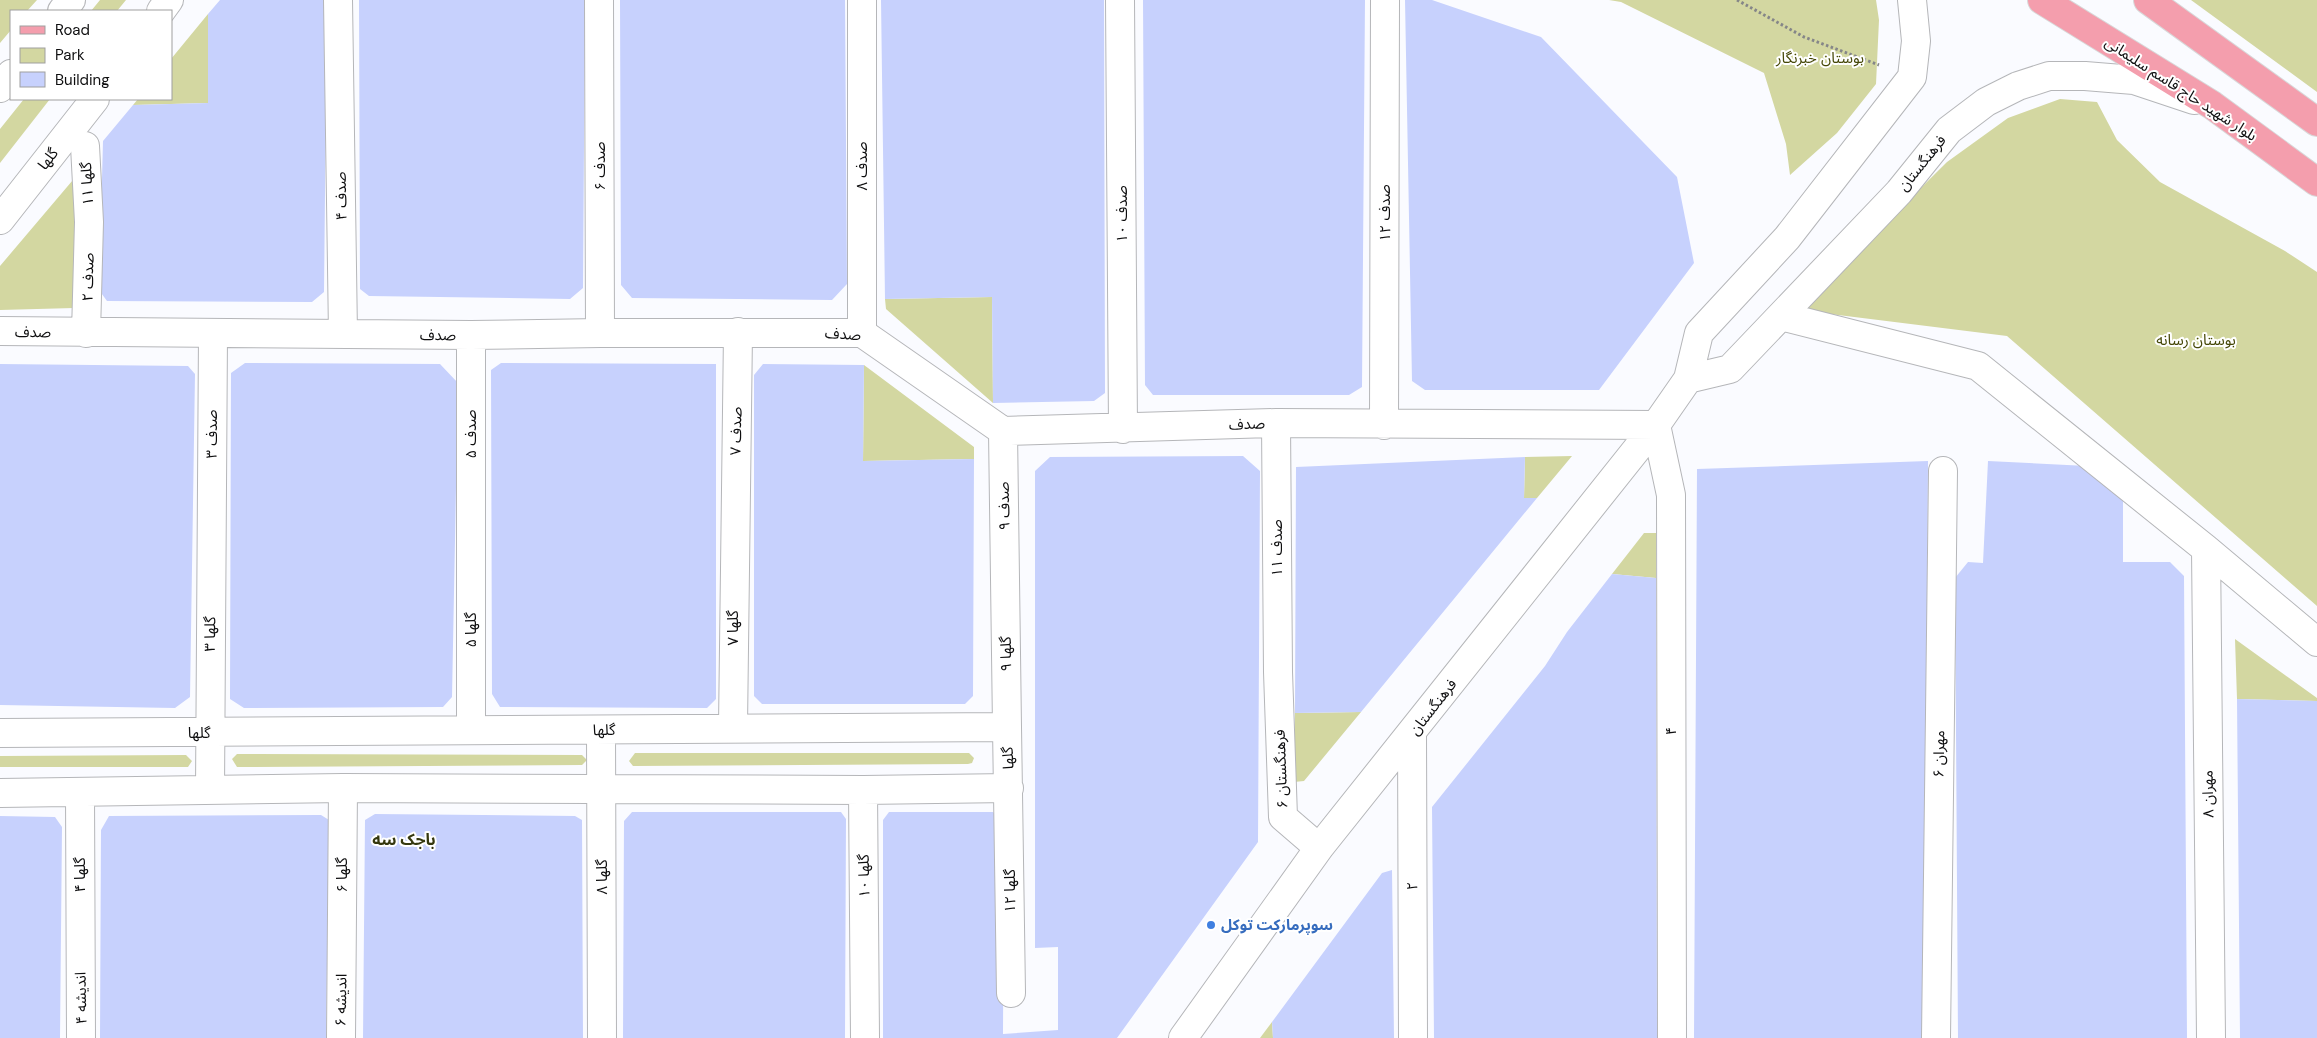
<svg xmlns="http://www.w3.org/2000/svg" width="2317" height="1038" viewBox="0 0 2317 1038" font-family="'DM Sans','Noto Sans Arabic',sans-serif">
  <style>
    .green { fill: #d3d7a1 }
    .building { fill: #c7d1fd }
    .lines { fill: none; stroke-linecap: round; stroke-linejoin: round }
    .minor-casing { stroke: #b5b6b9; stroke-width: 30 }
    .secondary-casing { stroke: #b5b6b9; stroke-width: 30 }
    .primary-casing { stroke: #d8d8d9; stroke-width: 30 }
    .path { stroke: #858688; stroke-width: 3; stroke-dasharray: 2.5 2.5; stroke-linecap: butt }
    .minor { stroke: #fff; stroke-width: 28 }
    .secondary { stroke: #fff; stroke-width: 28 }
    .primary { stroke: #f49ead; stroke-width: 28 }
    .shop-dot { fill: #3f7fe0; stroke: #fff; stroke-width: 2 }
    .labels { text-anchor: middle; stroke-width: 4; stroke-linejoin: round; paint-order: stroke }
    .park-label { font-size: 15px; fill: #454707; stroke: #fff }
    .street-label { font-size: 15px; fill: #0e0e0f; stroke: #fff }
    .shop-label { font-size: 15px; font-weight: bold; fill: #366cbe; stroke: #fff; text-anchor: start }
    .neighbourhood-label { font-size: 16px; font-weight: bold; fill: #35380f; stroke: #fff }
  </style>
  <rect width="100%" height="100%" fill="#fafbff"/>
  <path class="green" d="M 0,0 L 37,0 L 27,11 L 11,11 L 11,30 L 0,43 Z
    M 100,0 L 126,0 L 117,11 L 91,11 Z
    M 1609,0 L 1876,0 L 1879,20 L 1876,84 L 1837,133 L 1790,175 L 1786,144 L 1764,73 L 1621,2 Z
    M 2191,0 L 2317,0 L 2317,92 Z
    M 208,14 L 208,103 L 133,105 L 138,99 L 171,99 L 171,59 Z
    M 24,99 L 50,99 L 0,163 L 0,129 Z
    M 2060,99 L 2097,102 L 2117,140 L 2160,182 L 2285,251 L 2317,272 L 2317,606 L 2007,336 L 1798,310 L 1947,162 L 2008,118 Z
    M 78,174 L 74,308 L 0,310 L 0,266 Z
    M 992,297 L 993,403 L 886,309 L 885,299 Z
    M 864,365 L 974,447 L 974,459 L 863,461 Z
    M 1572,456 L 1537,498 L 1524,498 L 1525,457 Z
    M 1644,533 L 1656,533 L 1656,578 L 1612,574 Z
    M 2235,639 L 2317,698 L 2317,701 L 2237,699 Z
    M 1361,712 L 1304,781 L 1294,782 L 1295,713 Z
    M 635,753 L 969,753 L 974,758 L 972,763 L 968,764 L 633,766 L 629,761 Z
    M 237,754 L 582,755 L 587,760 L 582,765 L 237,767 L 232,759 Z
    M 186,755 L 192,761 L 188,767 L 0,767 L 0,756 Z
    M 1272,1022 L 1273,1038 L 1260,1038 Z"/>
  <path class="building" d="M 220,0 L 327,0 L 324,292 L 312,302 L 107,301 L 99,290 L 103,141 L 133,105 L 208,103 L 208,14 Z
    M 359,0 L 585,0 L 583,288 L 570,299 L 369,296 L 360,289 Z
    M 620,0 L 845,0 L 847,284 L 832,300 L 632,298 L 621,285 Z
    M 881,0 L 1104,0 L 1105,393 L 1094,401 L 993,403 L 992,297 L 885,299 Z
    M 1143,0 L 1365,0 L 1362,387 L 1349,395 L 1153,395 L 1145,385 Z
    M 1405,0 L 1432,0 L 1541,37 L 1677,177 L 1694,263 L 1599,390 L 1425,390 L 1412,381 Z
    M 245,363 L 440,364 L 458,383 L 452,697 L 443,707 L 244,708 L 230,699 L 231,373 Z
    M 501,363 L 716,364 L 716,699 L 707,708 L 500,707 L 492,694 L 491,370 Z
    M 0,364 L 188,366 L 195,374 L 190,697 L 175,708 L 0,705 Z
    M 763,364 L 864,365 L 863,461 L 974,459 L 973,696 L 965,704 L 762,704 L 754,696 L 754,375 Z
    M 1243,456 L 1260,471 L 1258,842 L 1117,1038 L 883,1038 L 883,820 L 889,812 L 993,812 L 1004,823 L 1003,1034 L 1058,1030 L 1058,947 L 1035,948 L 1035,471 L 1050,457 Z
    M 1525,457 L 1524,498 L 1537,498 L 1361,712 L 1295,713 L 1296,467 Z
    M 1928,461 L 1925,1038 L 1694,1038 L 1697,469 Z
    M 1988,461 L 2087,466 L 2123,501 L 2123,562 L 2170,562 L 2184,576 L 2187,1038 L 1958,1038 L 1955,578 L 1968,562 L 1983,563 Z
    M 1612,574 L 1656,578 L 1657,1038 L 1434,1038 L 1432,807 L 1545,666 L 1567,632 Z
    M 2237,699 L 2317,701 L 2317,1038 L 2240,1038 Z
    M 632,812 L 841,812 L 846,819 L 845,1038 L 623,1038 L 624,821 Z
    M 375,814 L 575,816 L 582,820 L 583,1038 L 363,1038 L 365,820 Z
    M 321,815 L 329,820 L 326,1038 L 100,1038 L 101,830 L 109,816 Z
    M 0,816 L 55,817 L 62,827 L 60,1038 L 0,1038 Z
    M 1392,870 L 1394,1038 L 1273,1038 L 1272,1022 L 1382,873 Z"/>
  <g class="lines">
    <defs>
      <path id="minor" d="M 338,0 L 343,334
        M 599,0 L 600,333
        M 862,0 L 862,333
        M 1120,0 L 1123,429
        M 1912,0 L 1916,41 L 1912,77 L 1787,238 L 1699,333 L 1688,379 L 1730,369 L 1899,192 L 1949,130 L 1986,102 L 2018,86 L 2049,76 L 2085,76 L 2134,80 L 2194,100
        M 85,146 L 89,222 L 86,333
        M 1781,316 L 1978,366 L 2206,549 L 2317,642
        M 0,331 L 471,335 L 600,333 L 862,333 L 1003,431 L 1276,423 L 1656,425 L 1671,495 L 1672,1038
        M 471,335 L 471,729
        M 1276,423 L 1278,672 L 1283,817 L 1319,848
        M 1384,425 L 1385,0
        M 1003,431 L 1007,727
        M 2206,549 L 2211,1038
        M 733,727 L 738,332
        M 601,731 L 602,1038
        M 0,733 C 336,733 672,727 1007,727 L 1011,993
        M 1412,734 L 1413,1038
        M 210,790 L 213,334
        M 863,790 L 865,1038
        M 80,792 L 81,1038
        M 0,793 L 343,788 L 863,790 L 1009,788
        M 341,1038 L 343,788
        M 1183,1038 L 1319,848 L 1656,425 L 1688,379
        M 1936,1038 L 1943,471"/>
      <path id="secondary" d="M 62,11 L 71,0
        M 161,11 L 169,0
        M 0,88 L 11,74
        M 0,220 L 95,99"/>
      <path id="primary" d="M 2042,0 L 2212,105 L 2317,182
        M 2148,0 L 2317,122"/>
    </defs>
    <use href="#minor" class="minor-casing"/>
    <use href="#secondary" class="secondary-casing"/>
    <use href="#primary" class="primary-casing"/>
    <path class="path" d="M 1737,0 L 1804,37 L 1879,65"/>
    <use href="#minor" class="minor"/>
    <use href="#secondary" class="secondary"/>
    <use href="#primary" class="primary"/>
  </g>
  <circle class="shop-dot" cx="1211" cy="925" r="5"/>
  <g class="labels">
    <g class="park-label">
      <text x="1820" y="63">بوستان خبرنگار</text>
      <text x="2196" y="345">بوستان رسانه</text>
    </g>
    <g class="street-label">
      <text transform="translate(2181 89) rotate(33)" y="5">بلوار شهید حاج قاسم سلیمانی</text>
      <text transform="translate(48 159) rotate(-52)" y="5">گلها</text>
      <text transform="translate(1922 163) rotate(-51)" y="5">فرهنگستان</text>
      <text transform="translate(600 166) rotate(-90)" y="5">صدف ۶</text>
      <text transform="translate(862 166) rotate(-90)" y="5">صدف ۸</text>
      <text transform="translate(87 184) rotate(-93)" y="5">گلها ۱۱</text>
      <text transform="translate(341 196) rotate(-91)" y="5">صدف ۴</text>
      <text transform="translate(1385 213) rotate(-90)" y="5">صدف ۱۲</text>
      <text transform="translate(1122 214) rotate(-90)" y="5">صدف ۱۰</text>
      <text transform="translate(88 277) rotate(-89)" y="5">صدف ۲</text>
      <text transform="translate(33 332) rotate(1)" y="5">صدف</text>
      <text transform="translate(843 334) rotate(4)" y="5">صدف</text>
      <text transform="translate(438 335) rotate(1)" y="5">صدف</text>
      <text transform="translate(1247 424) rotate(-2)" y="5">صدف</text>
      <text transform="translate(736 431) rotate(-89)" y="5">صدف ۷</text>
      <text transform="translate(212 434) rotate(-90)" y="5">صدف ۳</text>
      <text transform="translate(471 434) rotate(-90)" y="5">صدف ۵</text>
      <text transform="translate(1004 506) rotate(-91)" y="5">صدف ۹</text>
      <text transform="translate(1277 548) rotate(-90)" y="5">صدف ۱۱</text>
      <text transform="translate(733 628) rotate(-90)" y="5">گلها ۷</text>
      <text transform="translate(471 630) rotate(-90)" y="5">گلها ۵</text>
      <text transform="translate(210 634) rotate(-89)" y="5">گلها ۳</text>
      <text transform="translate(1006 654) rotate(-91)" y="5">گلها ۹</text>
      <text transform="translate(1433 707) rotate(-52)" y="5">فرهنگستان</text>
      <text transform="translate(604 730) rotate(-1)" y="5">گلها</text>
      <text transform="translate(1671 731) rotate(-90)" y="5">۴</text>
      <text x="199" y="738">گلها</text>
      <text transform="translate(1939 754) rotate(-89)" y="5">مهران ۶</text>
      <text transform="translate(1008 758) rotate(-92)" y="5">گلها</text>
      <text transform="translate(1281 769) rotate(-92)" y="5">فرهنگستان ۶</text>
      <text transform="translate(2208 794) rotate(-91)" y="5">مهران ۸</text>
      <text transform="translate(80 875) rotate(-90)" y="5">گلها ۴</text>
      <text transform="translate(342 875) rotate(-90)" y="5">گلها ۶</text>
      <text transform="translate(864 876) rotate(-91)" y="5">گلها ۱۰</text>
      <text transform="translate(602 877) rotate(-90)" y="5">گلها ۸</text>
      <text transform="translate(1412 886) rotate(-90)" y="5">۲</text>
      <text transform="translate(1010 891) rotate(-90)" y="5">گلها ۱۲</text>
      <text transform="translate(81 998) rotate(-91)" y="5">اندیشه ۴</text>
      <text transform="translate(341 1000) rotate(-89)" y="5">اندیشه ۶</text>
    </g>
    <g class="shop-label">
      <text x="1221" y="930">سوپرمارکت توکل</text>
    </g>
    <g class="neighbourhood-label">
      <text x="404" y="845">باجک سه</text>
    </g>
  </g>
  <rect x="10" y="10" width="162" height="90" fill="#ffffff" stroke="#9f9f9f"/>
  <rect x="20" y="26" width="25" height="8" fill="#f49ead" stroke="#9f9f9f"/>
  <text x="55" y="35" font-size="15" fill="#0e0e0f">Road</text>
  <rect x="20" y="48" width="25" height="15" fill="#d3d7a1" stroke="#9f9f9f"/>
  <text x="55" y="60" font-size="15" fill="#0e0e0f">Park</text>
  <rect x="20" y="72" width="25" height="15" fill="#c7d1fd" stroke="#9f9f9f"/>
  <text x="55" y="85" font-size="15" fill="#0e0e0f">Building</text>
</svg>
